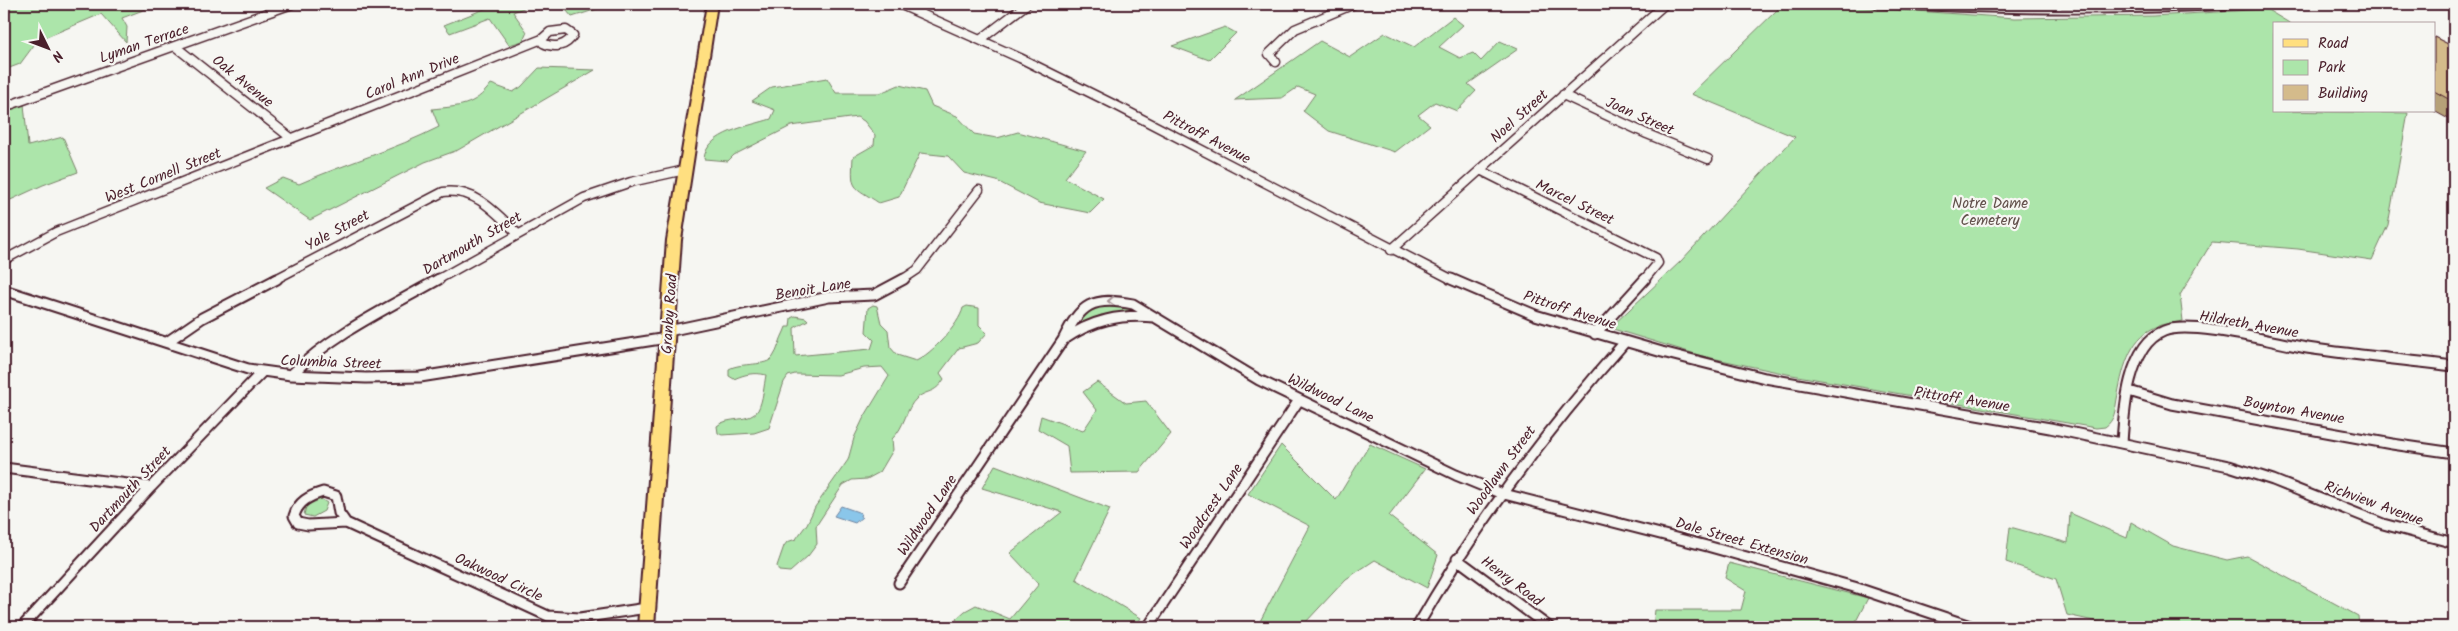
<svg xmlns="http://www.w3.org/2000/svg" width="2458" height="631" viewBox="0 0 2458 631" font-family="Kalam,sans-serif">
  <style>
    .green { fill: #ace5aa; stroke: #7b826a }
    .water { fill: #8ac6ea; stroke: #70839e }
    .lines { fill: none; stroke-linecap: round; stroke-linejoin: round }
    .street-far1-casing { stroke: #4a1f2b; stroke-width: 11 }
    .street-casing { stroke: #4a1f2b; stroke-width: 13 }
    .secondary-casing { stroke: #4a1f2b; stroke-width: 4 }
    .primary-casing { stroke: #4a1f2b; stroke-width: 4 }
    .street-far1 { stroke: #f6f6f2; stroke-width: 8 }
    .street { stroke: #f6f6f2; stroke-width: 9 }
    .secondary { fill: #f6f6f2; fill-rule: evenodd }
    .primary { fill: #ffdf80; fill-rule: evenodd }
    .wall { fill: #b6a178; stroke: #4a1f2b }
    .building { fill: #d4bb8b; stroke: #4a1f2b }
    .oneway { stroke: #a99598 }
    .labels { text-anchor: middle; stroke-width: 4.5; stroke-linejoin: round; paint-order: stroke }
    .street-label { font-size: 15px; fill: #4a1f2b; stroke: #f6f6f2 }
    .park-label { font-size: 15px; fill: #62504b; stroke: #f6f6f2 }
  </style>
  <rect width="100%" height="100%" fill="#f6f6f2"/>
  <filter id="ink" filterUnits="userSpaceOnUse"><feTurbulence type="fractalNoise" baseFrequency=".02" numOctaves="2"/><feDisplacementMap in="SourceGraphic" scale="10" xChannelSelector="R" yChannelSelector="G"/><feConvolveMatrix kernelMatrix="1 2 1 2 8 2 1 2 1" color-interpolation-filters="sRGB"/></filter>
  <g filter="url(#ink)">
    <path class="green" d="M 4,4 L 159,4 L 122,18 L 127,27 L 126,42 L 101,14 L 37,41 L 20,64 L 4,70 Z
      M 497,4 L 534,4 L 513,12 L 527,32 L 523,41 L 509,45 L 490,18 L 450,33 L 444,25 Z
      M 561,4 L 613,4 L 572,17 Z
      M 1786,4 L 1815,4 L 2015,18 L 2153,16 L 2266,9 L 2291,24 L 2274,24 L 2274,111 L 2408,113 L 2388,225 L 2372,260 L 2298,249 L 2212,242 L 2180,295 L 2183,321 C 2174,323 2164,323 2156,327 C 2128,338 2122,373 2117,399 C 2115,410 2115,420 2105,427 L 2096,428 L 1792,375 L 1702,356 L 1613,329 L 1613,325 L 1681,261 L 1795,137 L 1691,94 L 1780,7 Z
      M 1453,17 L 1463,25 L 1439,47 L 1460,58 L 1473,53 L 1481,61 L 1500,41 L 1518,49 L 1468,84 L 1476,91 L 1457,111 L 1435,102 L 1418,115 L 1430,125 L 1395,152 L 1329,131 L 1303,111 L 1315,94 L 1298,87 L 1282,98 L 1235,100 L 1320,41 L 1350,57 L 1385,33 L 1414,47 Z
      M 1225,27 L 1236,33 L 1209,60 L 1172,46 Z
      M 539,68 L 595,70 L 458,150 L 425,162 L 310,220 L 264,188 L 283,178 L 299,184 C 346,163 394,150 439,127 L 432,109 C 459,106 474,107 491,84 L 513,92 L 521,87 Z
      M 827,78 L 836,93 L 880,93 L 899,85 L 925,91 L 932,106 L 957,116 L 974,134 L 997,138 L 1018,132 L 1086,151 L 1065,178 L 1104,199 L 1090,213 L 1039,203 L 997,181 L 964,173 L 948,156 L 920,153 L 899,197 L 879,203 C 852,185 851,191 853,157 L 874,145 L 875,135 L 864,121 L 857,117 L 791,126 L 734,155 L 728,161 L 704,159 C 706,132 750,126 771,119 L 775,110 L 752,101 L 772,87 Z
      M 24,104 L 28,146 L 63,137 L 78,172 L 43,185 L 4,203 L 4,111 Z
      M 1104,304 L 1136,309 L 1137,312 L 1101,315 L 1080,324 L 1077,322 L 1086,312 Z
      M 873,305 L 877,306 L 881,323 L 888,330 L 890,347 L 897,355 L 916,361 C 931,354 959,325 963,308 L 967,306 L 979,308 L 979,325 L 987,333 L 978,343 L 959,348 L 940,373 L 944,379 C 934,395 927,389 916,399 C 906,408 905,427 892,439 L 893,450 L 880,472 L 867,479 L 852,480 L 843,485 L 816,526 L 817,544 L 808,556 L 790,572 L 779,571 L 777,566 L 784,546 L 787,542 L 796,539 L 807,524 L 815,507 L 848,460 L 854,438 L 863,419 L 889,376 L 882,367 L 864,368 L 838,375 L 795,374 L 788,376 L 784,382 L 769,428 L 754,433 L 722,435 L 718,433 L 717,426 C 727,416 751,423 758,410 C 763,401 764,385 766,375 C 755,372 745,374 734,379 L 729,376 L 729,369 C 741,362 767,367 773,357 C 778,350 780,339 784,332 L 786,327 L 790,327 L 791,318 L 795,316 L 806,318 L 808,320 L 794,328 L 795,356 L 871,349 L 874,340 L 866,332 L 868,308 Z
      M 1097,382 L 1126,403 L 1146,401 L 1171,434 L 1139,472 L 1070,473 L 1067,446 L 1038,429 L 1041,416 L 1083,431 L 1097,410 L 1083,392 Z
      M 1370,444 L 1425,469 L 1389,516 L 1438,555 L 1427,588 L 1375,560 L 1346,579 L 1305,623 L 1257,627 L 1310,526 L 1248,494 L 1281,445 L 1336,500 Z
      M 995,465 L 1110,509 L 1076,579 L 1141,618 L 1135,627 L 959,627 L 956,619 L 965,611 L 976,605 L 1010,619 L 1039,584 L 1010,553 L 1062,512 L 982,488 Z
      M 321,499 L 327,503 L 324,511 L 313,517 L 304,515 L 306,506 Z
      M 2070,513 L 2127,538 L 2131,522 L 2173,546 L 2227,560 L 2247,556 L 2358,616 L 2359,627 L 2121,627 L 2067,615 L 2056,579 L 2006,562 L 2010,527 L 2068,543 Z
      M 1729,563 L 1868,598 L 1853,627 L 1653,627 L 1655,610 L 1741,610 L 1746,591 L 1725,578 Z"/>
    <path class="water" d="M 841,506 L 861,513 L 860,516 L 862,517 L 855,523 L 834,516 Z"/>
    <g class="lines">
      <defs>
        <path id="street-far1" d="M 899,4 L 1020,58 L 1117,106 L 1453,280
          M 566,30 L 573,35 C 567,46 554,49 543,43 L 542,39 L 550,32 Z
          M 980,40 L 1027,4
          M 176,47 L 291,138
          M 1276,62 L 1269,54 L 1295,29 L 1354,4
          M 1563,95 L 1647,134 L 1708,159
          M 4,107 L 292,4
          M 1480,170 L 1656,258 L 1658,263 L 1644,280
          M 1391,250 L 1665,4
          M 4,260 L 56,232 L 542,39
          M 274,280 L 443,192 C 476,188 496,213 518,234
          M 437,280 L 584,198 L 631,182 L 685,170
          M 902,280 L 917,270 L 979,190"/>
        <path id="street" d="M 1451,279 L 1535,315 L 1662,352 L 1765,378 L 2050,428 L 2229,466 L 2273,480 L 2383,524 L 2454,543
          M 4,290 L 248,369 L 291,375 L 366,378 L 420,377 L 667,338
          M 668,331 L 829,297 L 874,295 L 904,279
          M 1595,334 L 1645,279
          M 1063,340 C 1092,320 1120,314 1154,317
          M 167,342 L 202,318 L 277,279
          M 291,375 C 333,333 388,308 439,279
          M 2129,391 L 2172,404 L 2392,444 L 2454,453
          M 2122,443 C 2124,410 2128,345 2164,331 C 2191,320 2276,343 2307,348 C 2356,355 2405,360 2454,366
          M 4,468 L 151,487
          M 323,492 L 336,496 L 339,513 L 346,523 L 308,525 L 298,523 L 294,516 C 298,502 309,496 323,492 Z
          M 346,523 L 548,616 L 580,618 L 647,608
          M 1457,559 L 1549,627
          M 899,583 L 1063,340 C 1080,304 1093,296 1133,304 L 1259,380 L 1456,475 L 1500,493 L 1707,546 L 1854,587 L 1973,627
          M 22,627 L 151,487 L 262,372
          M 1148,627 L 1299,400
          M 1417,627 C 1476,524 1546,431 1625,342"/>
        <path id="secondary" d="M 1871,4 L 2066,8 L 2262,4 L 2257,7 C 2130,15 2003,14 1876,7 Z"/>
        <path id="primary" d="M 707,4 L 717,4 L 681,240 L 654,627 L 638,627 L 667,240 Z"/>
      </defs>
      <use href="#street-far1" class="street-far1-casing"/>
      <use href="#street" class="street-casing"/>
      <use href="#secondary" class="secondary-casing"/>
      <use href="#primary" class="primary-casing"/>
      <use href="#street-far1" class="street-far1"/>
      <use href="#street" class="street"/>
      <use href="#secondary" class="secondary"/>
      <use href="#primary" class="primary"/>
    </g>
    <path class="wall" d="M 2434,37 L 2454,47 L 2454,122 L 2434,111 Z"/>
    <path class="building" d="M 2434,37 L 2454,47 L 2454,102 L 2434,91 Z"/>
    <defs><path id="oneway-chevron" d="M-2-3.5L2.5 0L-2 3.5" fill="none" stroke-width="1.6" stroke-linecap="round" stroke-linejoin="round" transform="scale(1.25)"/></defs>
    <use class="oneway" href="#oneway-chevron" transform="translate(1111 301) rotate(178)"/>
  </g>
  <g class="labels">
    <g class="street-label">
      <text transform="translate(144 43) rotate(-19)" y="5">Lyman Terrace</text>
      <text transform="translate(412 76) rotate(-22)" y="5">Carol Ann Drive</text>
      <text transform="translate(243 81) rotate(39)" y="5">Oak Avenue</text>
      <text transform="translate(1519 116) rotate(-42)" y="5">Noel Street</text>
      <text transform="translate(1640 116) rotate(24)" y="5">Joan Street</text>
      <text transform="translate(1207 137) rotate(28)" y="5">Pittroff Avenue</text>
      <text transform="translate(163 175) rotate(-22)" y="5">West Cornell Street</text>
      <text transform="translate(1575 202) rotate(26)" y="5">Marcel Street</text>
      <text transform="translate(337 230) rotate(-28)" y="5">Yale Street</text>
      <text transform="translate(472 243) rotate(-30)" y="5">Dartmouth Street</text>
      <text transform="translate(813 289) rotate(-9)" y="5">Benoit Lane</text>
      <text transform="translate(1570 310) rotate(18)" y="5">Pittroff Avenue</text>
      <text transform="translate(669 314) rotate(-86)" y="5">Granby Road</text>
      <text transform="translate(2249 324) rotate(10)" y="5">Hildreth Avenue</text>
      <text transform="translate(331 362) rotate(2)" y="5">Columbia Street</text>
      <text transform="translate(1331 398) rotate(26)" y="5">Wildwood Lane</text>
      <text transform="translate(1962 399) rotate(9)" y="5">Pittroff Avenue</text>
      <text transform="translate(2294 410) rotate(10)" y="5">Boynton Avenue</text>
      <text transform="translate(1501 470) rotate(-54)" y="5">Woodlawn Street</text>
      <text transform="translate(130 489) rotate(-47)" y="5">Dartmouth Street</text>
      <text transform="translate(2374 503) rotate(20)" y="5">Richview Avenue</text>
      <text transform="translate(1211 506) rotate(-56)" y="5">Woodcrest Lane</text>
      <text transform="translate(927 515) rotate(-56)" y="5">Wildwood Lane</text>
      <text transform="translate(1742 541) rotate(16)" y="5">Dale Street Extension</text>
      <text transform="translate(499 577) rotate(25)" y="5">Oakwood Circle</text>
      <text transform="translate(1512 581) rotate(37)" y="5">Henry Road</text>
    </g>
    <g class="park-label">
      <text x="1990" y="208">Notre Dame<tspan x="1990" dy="17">Cemetery</tspan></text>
    </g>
  </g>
  <rect width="2458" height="631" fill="none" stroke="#f6f6f2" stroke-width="20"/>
  <rect x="10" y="10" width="2438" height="611" fill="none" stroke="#4a1f2b" stroke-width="2" filter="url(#ink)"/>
  <rect x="2273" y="22" width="162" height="90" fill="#f6f6f2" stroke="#b1a0a2"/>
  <rect x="2283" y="39" width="25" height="8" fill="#ffdf80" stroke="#b1a0a2"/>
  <text x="2318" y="48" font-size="15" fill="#4a1f2b">Road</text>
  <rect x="2283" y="60" width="25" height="15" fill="#ace5aa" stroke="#b1a0a2"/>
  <text x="2318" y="72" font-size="15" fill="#4a1f2b">Park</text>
  <rect x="2283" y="85" width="25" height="15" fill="#d4bb8b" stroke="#b1a0a2"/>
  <text x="2318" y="98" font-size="15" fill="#4a1f2b">Building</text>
  <g transform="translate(48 48) rotate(132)" stroke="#f6f6f2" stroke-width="4" paint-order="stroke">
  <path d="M0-4L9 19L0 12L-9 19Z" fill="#4a1f2b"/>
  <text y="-8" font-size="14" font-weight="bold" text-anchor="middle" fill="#4a1f2b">N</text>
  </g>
</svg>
